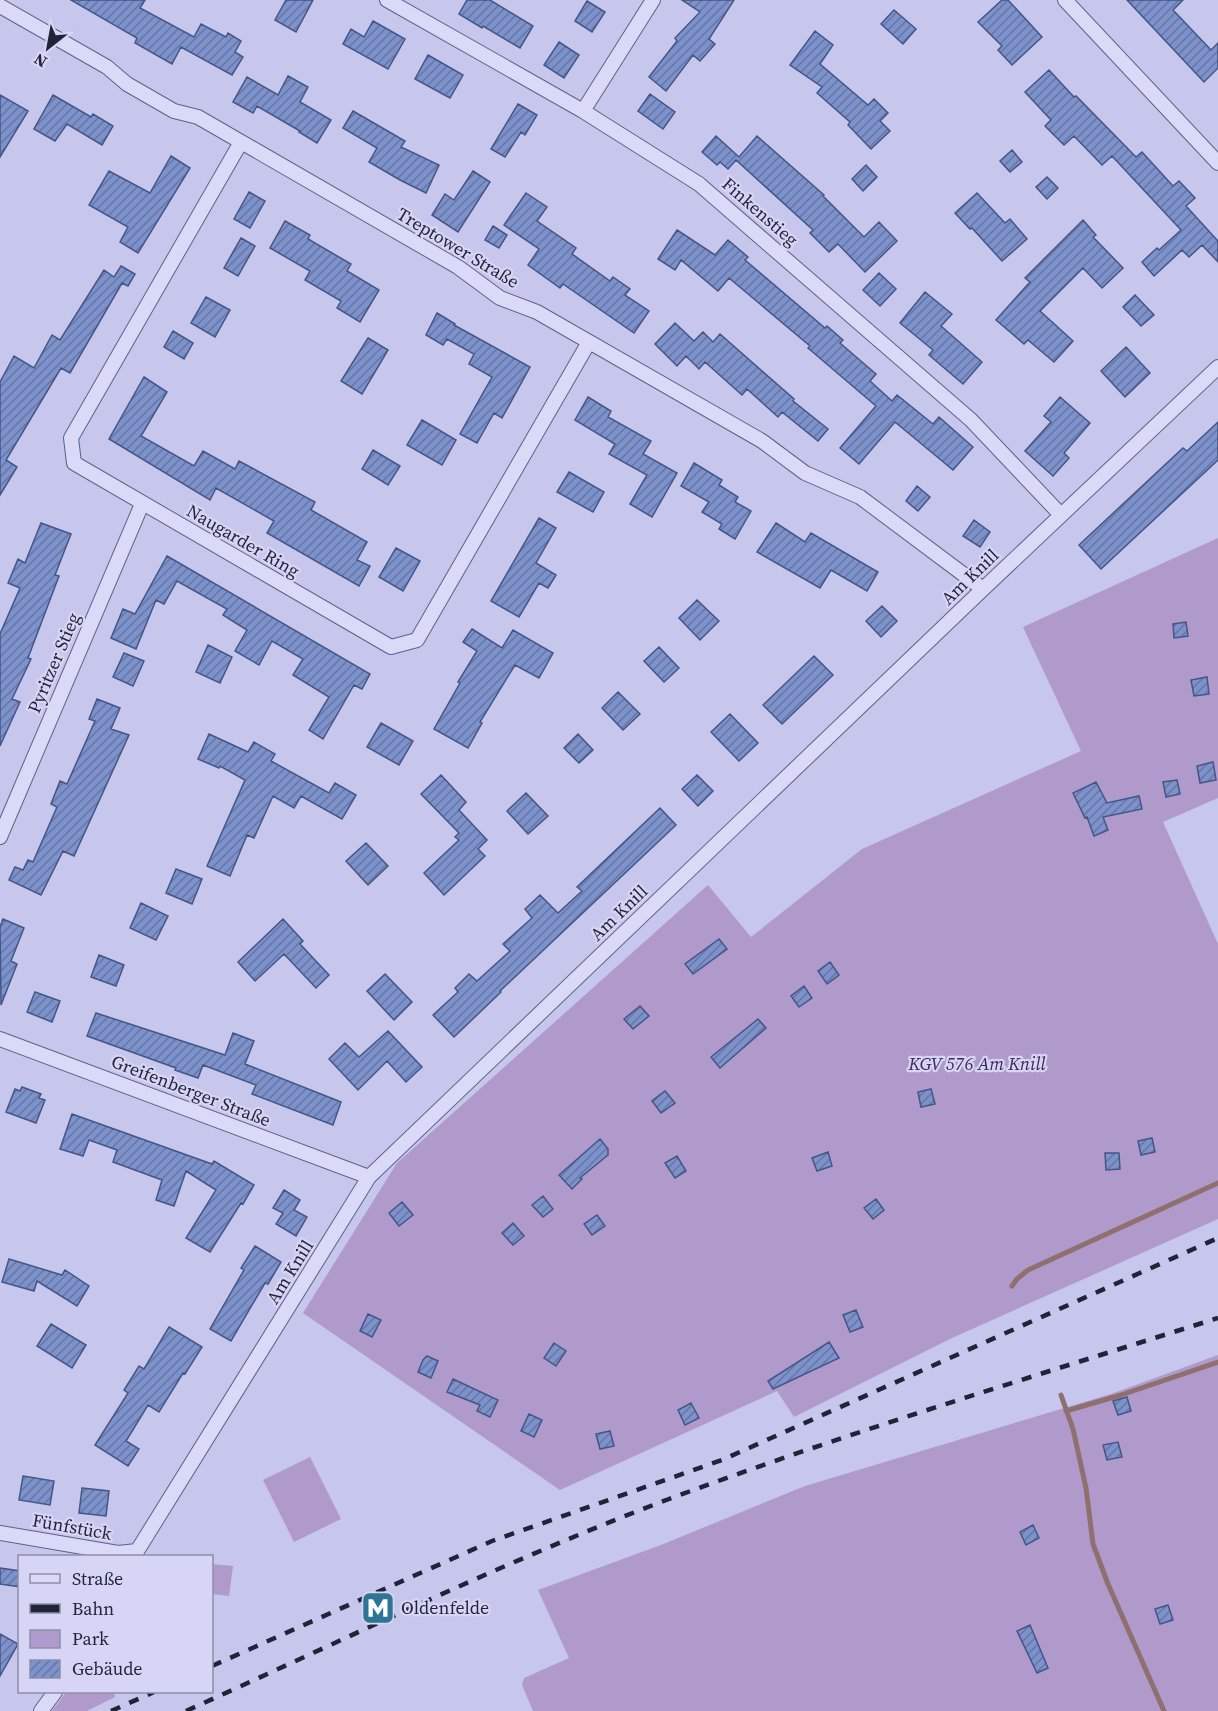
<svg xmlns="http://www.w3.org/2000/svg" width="1218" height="1711" viewBox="0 0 1218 1711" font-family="'Source Serif 4',serif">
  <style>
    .green { fill: #af9acb }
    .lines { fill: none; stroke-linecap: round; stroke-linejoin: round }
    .stream { stroke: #8f706e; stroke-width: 5 }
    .building { fill: url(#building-hatch); stroke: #435686; stroke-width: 1.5 }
    .street-casing { stroke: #5c6288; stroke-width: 16 }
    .street { stroke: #dad9f8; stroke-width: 14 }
    .rail { stroke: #1f2438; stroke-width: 4.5; stroke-dasharray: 10 10; stroke-linecap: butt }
    .labels { text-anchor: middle; stroke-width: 4.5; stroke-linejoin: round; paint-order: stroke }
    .street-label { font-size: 18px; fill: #1f2438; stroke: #d6d5f5 }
    .park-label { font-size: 18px; font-style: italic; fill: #412754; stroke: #d6d5f5 }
    .poi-label { font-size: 18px; fill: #1f2438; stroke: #d6d5f5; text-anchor: start }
  </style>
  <defs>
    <pattern id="building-hatch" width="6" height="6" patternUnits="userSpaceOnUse" patternTransform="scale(1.5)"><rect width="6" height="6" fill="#7d91ca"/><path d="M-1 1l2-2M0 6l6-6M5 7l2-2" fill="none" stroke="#6676a5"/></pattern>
  </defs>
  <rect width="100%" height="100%" fill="#c7c6ed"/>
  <path class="green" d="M 1218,538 L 1218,798 L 1163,822 L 1218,944 L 1218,1219 L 952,1338 L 794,1417 L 777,1391 L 560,1490 L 303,1313 L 397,1163 L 708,885 L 751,937 L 862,849 L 1081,751 L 1023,627 Z
    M 1218,1355 L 1218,1711 L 533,1711 L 522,1685 L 524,1678 L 569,1658 L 538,1590 L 661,1545 L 805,1486 L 1111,1394 Z
    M 310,1457 L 341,1519 L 294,1542 L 263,1480 Z
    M 212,1564 L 233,1566 L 229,1596 L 212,1594 Z
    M 66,1692 L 114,1692 L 115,1697 L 87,1711 L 52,1711 Z"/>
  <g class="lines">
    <path class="stream" d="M 1012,1286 L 1017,1279 L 1028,1270 L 1218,1183
      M 1061,1395 L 1073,1429 L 1086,1488 L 1093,1544 L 1108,1584 L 1164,1711
      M 1066,1411 L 1121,1395 L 1218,1362"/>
  </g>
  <path class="building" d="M 71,0 L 145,0 L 140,8 L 194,37 L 201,24 L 226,37 L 228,33 L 241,41 L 235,52 L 243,57 L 232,75 L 181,47 L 172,64 L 135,43 L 137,38 Z
    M 286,0 L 313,0 L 296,32 L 275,20 Z
    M 467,0 L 490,0 L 533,26 L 520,48 L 483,26 L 482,28 L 459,14 Z
    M 682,0 L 734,0 L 709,39 L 715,44 L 700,61 L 693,55 L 666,91 L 649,77 L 677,41 L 675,38 L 700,12 Z
    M 1002,0 L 1008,0 L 1042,37 L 1012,65 L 998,50 L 1002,46 L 978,22 Z
    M 1127,0 L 1183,0 L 1173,10 L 1211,50 L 1218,43 L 1218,68 L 1204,82 Z
    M 587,1 L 605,12 L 592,32 L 575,21 Z
    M 894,10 L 916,29 L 903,44 L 881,24 Z
    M 373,21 L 405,39 L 388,69 L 343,44 L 351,29 L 364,37 Z
    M 815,31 L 833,45 L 820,64 L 868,105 L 874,99 L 888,113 L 880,121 L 890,131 L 871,149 L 848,125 L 850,122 L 817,93 L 822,87 L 790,65 Z
    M 559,42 L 579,55 L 564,78 L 544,65 Z
    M 428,55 L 463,75 L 450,98 L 415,79 Z
    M 1049,70 L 1074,97 L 1076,96 L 1136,157 L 1142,152 L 1173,186 L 1179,181 L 1195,198 L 1186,206 L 1218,241 L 1218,262 L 1202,245 L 1189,257 L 1182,250 L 1154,276 L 1142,262 L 1157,248 L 1159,250 L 1181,230 L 1112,156 L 1102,165 L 1074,136 L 1064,145 L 1045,126 L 1051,120 L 1025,92 Z
    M 288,76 L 308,87 L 300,102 L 331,120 L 317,143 L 299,132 L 300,131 L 257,106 L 253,113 L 233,102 L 247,77 L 278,95 Z
    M 650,94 L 675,112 L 663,129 L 638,111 Z
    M 0,95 L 28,111 L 0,157 Z
    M 53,95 L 91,117 L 93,114 L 113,126 L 102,145 L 67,124 L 55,141 L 34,129 Z
    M 518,104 L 537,115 L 525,135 L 521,132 L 505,157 L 491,149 Z
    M 353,111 L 405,141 L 401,147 L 439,165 L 426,193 L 400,180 L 369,162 L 377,148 L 343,128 Z
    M 716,136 L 739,157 L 757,136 L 824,195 L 823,196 L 864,237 L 879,222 L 897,241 L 865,272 L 838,244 L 829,252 L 810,233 L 813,230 L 736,160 L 728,169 L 720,162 L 717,165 L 702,152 Z
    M 1012,150 L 1022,162 L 1010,172 L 1000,161 Z
    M 171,156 L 190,168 L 138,253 L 120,242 L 128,227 L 89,205 L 109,171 L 150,193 Z
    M 866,165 L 877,177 L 863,191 L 852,179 Z
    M 473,171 L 490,182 L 458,232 L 432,215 L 445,194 L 454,200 Z
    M 1047,177 L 1058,188 L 1047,199 L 1036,187 Z
    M 249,192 L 265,201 L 250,228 L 234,219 Z
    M 526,193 L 547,207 L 537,221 L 576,248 L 572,254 L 610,281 L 613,277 L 630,289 L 625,295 L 649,311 L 634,333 L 563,284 L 560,288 L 528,265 L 539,249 L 504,225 Z
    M 977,193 L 1005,223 L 1010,219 L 1027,239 L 1002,261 L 972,228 L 970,229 L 955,213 Z
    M 1083,220 L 1096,235 L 1093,237 L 1123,268 L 1102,288 L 1083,268 L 1040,311 L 1073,341 L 1054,362 L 1028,340 L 1024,344 L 996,320 L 1030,282 L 1025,278 Z
    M 285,221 L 310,235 L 308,239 L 351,264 L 347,271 L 379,290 L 360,322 L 337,308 L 341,301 L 305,280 L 310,271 L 270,248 Z
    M 493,226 L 507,235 L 499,248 L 485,240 Z
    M 677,230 L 715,255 L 728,240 L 748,257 L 745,260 L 825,328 L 827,326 L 843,340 L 840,343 L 876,374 L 870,381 L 892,401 L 897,395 L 933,424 L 939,417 L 973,447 L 953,470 L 895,422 L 859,464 L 840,448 L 876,406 L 808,348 L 810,346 L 729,278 L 718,291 L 681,260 L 675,270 L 658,259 Z
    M 241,238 L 255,246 L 238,276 L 224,268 Z
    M 121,266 L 135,274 L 128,286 L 122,283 L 70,373 L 61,368 L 6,460 L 17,467 L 0,495 L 0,382 L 14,356 L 34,368 L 52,335 L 60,340 L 104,270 L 114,277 Z
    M 879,273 L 896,289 L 880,306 L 863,290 Z
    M 925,292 L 952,314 L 941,326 L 982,362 L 963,384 L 929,355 L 933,350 L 900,323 Z
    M 1135,295 L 1154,315 L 1141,326 L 1123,307 Z
    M 206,297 L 230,310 L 215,337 L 191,323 Z
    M 437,313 L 455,324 L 454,325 L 530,367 L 502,418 L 494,413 L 477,443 L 460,434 L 492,377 L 469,364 L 474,354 L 447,339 L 443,345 L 426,335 Z
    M 675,323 L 694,341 L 703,332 L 713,342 L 720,334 L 794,399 L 793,401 L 828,429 L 818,441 L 782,412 L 778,417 L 747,389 L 742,395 L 705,362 L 699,369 L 686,356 L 677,366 L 655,344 Z
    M 173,331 L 193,343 L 184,359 L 164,347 Z
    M 368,338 L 388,350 L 362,394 L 341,381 Z
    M 1126,347 L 1150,373 L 1125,397 L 1101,371 Z
    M 144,377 L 167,392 L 141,436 L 194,466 L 203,451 L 235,469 L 239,461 L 315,502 L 311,510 L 367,542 L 357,560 L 370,566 L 359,586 L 267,533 L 274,521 L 216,488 L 210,500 L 109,439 Z
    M 588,397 L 611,411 L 608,417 L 651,441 L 643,454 L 677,473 L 652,517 L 630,504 L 647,475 L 609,454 L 615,444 L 575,420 Z
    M 1060,397 L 1090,423 L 1064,453 L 1069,458 L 1053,476 L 1025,451 L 1051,422 L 1044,416 Z
    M 422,420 L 456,440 L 442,465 L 407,445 Z
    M 1218,422 L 1218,460 L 1101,569 L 1079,545 L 1183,448 L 1187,451 Z
    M 373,450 L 400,466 L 388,485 L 362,469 Z
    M 694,463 L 722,480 L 719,485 L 738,497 L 735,502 L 751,511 L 735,539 L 719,529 L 722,524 L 702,512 L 709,502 L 681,486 Z
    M 569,472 L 604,492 L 593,512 L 557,492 Z
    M 917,486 L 930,497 L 918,511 L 906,501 Z
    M 539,518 L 556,528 L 536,563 L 556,575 L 548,588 L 539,583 L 519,617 L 491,601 Z
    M 974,520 L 990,532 L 980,547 L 963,536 Z
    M 41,523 L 71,534 L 55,575 L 59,576 L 28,658 L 31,659 L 12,699 L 20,702 L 0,746 L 0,634 L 20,588 L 8,583 L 18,559 L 25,563 Z
    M 776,523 L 805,542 L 811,533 L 878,572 L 867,591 L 831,570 L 820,588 L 757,552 Z
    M 396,548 L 420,561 L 403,591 L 379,577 Z
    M 167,556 L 370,674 L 362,689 L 354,685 L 323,739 L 309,730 L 329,697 L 293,675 L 303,659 L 272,641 L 259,665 L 235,651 L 247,630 L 223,615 L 227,609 L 177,581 L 164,604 L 156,600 L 136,649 L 111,638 L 123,609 L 135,614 Z
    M 697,600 L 719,621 L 700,640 L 679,618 Z
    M 882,606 L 897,621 L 881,637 L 866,621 Z
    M 1186,622 L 1188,636 L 1174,638 L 1173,624 Z
    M 472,629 L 502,648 L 513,630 L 553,653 L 539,678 L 515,665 L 480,722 L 482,723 L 468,748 L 434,729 L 460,683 L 458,682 L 477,651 L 463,642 Z
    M 208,645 L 232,657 L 220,683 L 196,672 Z
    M 659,647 L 679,668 L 664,682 L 644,661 Z
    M 124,653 L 144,661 L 133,686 L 113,677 Z
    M 814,656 L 833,675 L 782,724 L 763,705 Z
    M 1207,677 L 1209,694 L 1194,696 L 1191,680 Z
    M 618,692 L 640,714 L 623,730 L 602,708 Z
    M 97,699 L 120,708 L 111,729 L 129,735 L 74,856 L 63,851 L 41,895 L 9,880 L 15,867 L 23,870 L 28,860 L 33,862 L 57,807 L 51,804 L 60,781 L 67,784 L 95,721 L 89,719 Z
    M 730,714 L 758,743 L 739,761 L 711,732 Z
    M 381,723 L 413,741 L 399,765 L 367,747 Z
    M 209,734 L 248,752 L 254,742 L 275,754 L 271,761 L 329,793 L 335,783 L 356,795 L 342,819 L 301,796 L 294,808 L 273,796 L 254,838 L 247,835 L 230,876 L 207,866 L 245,780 L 220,766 L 219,768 L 198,759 Z
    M 578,734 L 593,750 L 579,763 L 564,748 Z
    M 1213,762 L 1216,780 L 1200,783 L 1197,766 Z
    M 441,775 L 466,802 L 459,810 L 487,840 L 478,849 L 485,856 L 444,895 L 424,873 L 459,840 L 455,837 L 459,833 L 421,794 Z
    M 697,775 L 713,791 L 698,806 L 682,789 Z
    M 1177,780 L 1180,794 L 1166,797 L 1163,782 Z
    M 1096,782 L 1107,803 L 1139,796 L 1142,809 L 1103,817 L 1108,830 L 1094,836 L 1087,817 L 1085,818 L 1073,793 Z
    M 526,793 L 548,816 L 528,834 L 507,811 Z
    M 660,808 L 676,825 L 500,991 L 501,992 L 454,1037 L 433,1015 L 458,992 L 455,988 L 469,974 L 477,981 L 510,951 L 503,944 L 532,918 L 525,909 L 540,895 L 558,913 L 582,891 L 577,887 Z
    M 366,843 L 388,866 L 368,885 L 346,861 Z
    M 176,869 L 202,879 L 192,904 L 166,893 Z
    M 141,903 L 168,916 L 156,940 L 130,928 Z
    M 3,919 L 24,928 L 11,961 L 17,964 L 1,1005 L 0,927 Z
    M 283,919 L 303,941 L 300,944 L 329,975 L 316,988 L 284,954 L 255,981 L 238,962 Z
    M 719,939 L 727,949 L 693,974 L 685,964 Z
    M 99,955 L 124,965 L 116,986 L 91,977 Z
    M 830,962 L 839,975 L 827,984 L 818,971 Z
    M 385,974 L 412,1002 L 394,1020 L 367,991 Z
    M 804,986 L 812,998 L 799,1007 L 791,996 Z
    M 35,992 L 60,1001 L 52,1022 L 27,1012 Z
    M 640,1006 L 649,1016 L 633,1029 L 624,1019 Z
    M 96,1013 L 225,1055 L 233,1033 L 254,1041 L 245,1064 L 341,1102 L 333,1125 L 252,1094 L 256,1085 L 203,1065 L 198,1078 L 175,1070 L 176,1068 L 87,1036 Z
    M 758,1019 L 766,1028 L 720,1068 L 711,1057 Z
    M 388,1031 L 422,1067 L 406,1082 L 387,1061 L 358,1090 L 329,1059 L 345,1043 L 359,1057 Z
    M 22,1087 L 41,1094 L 39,1098 L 45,1100 L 36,1123 L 6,1112 L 15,1089 L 20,1091 Z
    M 931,1089 L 935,1104 L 921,1107 L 918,1092 Z
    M 665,1091 L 675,1103 L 661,1113 L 652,1101 Z
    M 72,1114 L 212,1164 L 214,1161 L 254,1185 L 243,1204 L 241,1203 L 210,1252 L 186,1238 L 216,1190 L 186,1171 L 174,1206 L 156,1200 L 162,1180 L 113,1162 L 117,1150 L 89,1140 L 83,1156 L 60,1149 Z
    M 1152,1138 L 1155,1152 L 1141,1155 L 1138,1141 Z
    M 600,1139 L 608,1149 L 608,1155 L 580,1178 L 582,1179 L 572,1189 L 559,1175 Z
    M 828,1152 L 832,1166 L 817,1171 L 812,1158 Z
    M 1105,1153 L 1119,1153 L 1120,1169 L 1106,1170 Z
    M 677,1156 L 686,1171 L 675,1178 L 665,1163 Z
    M 284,1190 L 300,1200 L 294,1210 L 307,1217 L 296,1236 L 276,1224 L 283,1213 L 273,1208 Z
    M 543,1196 L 553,1209 L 543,1217 L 532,1205 Z
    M 876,1199 L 884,1210 L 873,1219 L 864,1208 Z
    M 402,1202 L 413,1215 L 399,1226 L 389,1213 Z
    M 597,1215 L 605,1226 L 592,1235 L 584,1224 Z
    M 513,1223 L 524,1236 L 513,1245 L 502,1233 Z
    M 255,1246 L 281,1262 L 268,1284 L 265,1283 L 231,1341 L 210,1329 L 244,1270 L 241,1268 Z
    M 9,1259 L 62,1275 L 65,1270 L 89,1286 L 77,1306 L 37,1281 L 34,1291 L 2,1282 Z
    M 856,1310 L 863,1327 L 850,1332 L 843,1315 Z
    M 368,1314 L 381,1320 L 372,1337 L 360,1331 Z
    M 51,1324 L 86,1345 L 72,1368 L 37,1346 Z
    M 169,1327 L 202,1347 L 185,1374 L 183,1373 L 159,1412 L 148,1405 L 126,1441 L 139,1449 L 128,1466 L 95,1445 L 128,1393 L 124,1390 L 139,1366 L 144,1369 Z
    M 829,1342 L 839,1358 L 773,1389 L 768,1381 Z
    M 554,1343 L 566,1351 L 556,1366 L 544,1358 Z
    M 427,1356 L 438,1361 L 431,1378 L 418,1372 L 423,1360 Z
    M 453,1379 L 498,1400 L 490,1417 L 477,1411 L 480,1405 L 447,1392 Z
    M 1127,1397 L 1131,1411 L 1118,1415 L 1113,1401 Z
    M 691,1403 L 699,1418 L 685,1425 L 678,1410 Z
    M 529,1414 L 542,1420 L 534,1437 L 521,1431 Z
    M 610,1431 L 614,1446 L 600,1449 L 596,1434 Z
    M 1118,1442 L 1122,1457 L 1107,1460 L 1103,1445 Z
    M 23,1476 L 54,1481 L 50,1505 L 19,1500 Z
    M 82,1488 L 109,1491 L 106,1516 L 79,1513 Z
    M 1033,1525 L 1039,1538 L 1026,1545 L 1020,1532 Z
    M 0,1568 L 20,1571 L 20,1587 L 0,1584 Z
    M 1168,1605 L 1173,1620 L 1160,1624 L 1155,1609 Z
    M 1030,1625 L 1048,1668 L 1037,1673 L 1017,1631 Z
    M 0,1634 L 18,1644 L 0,1676 Z"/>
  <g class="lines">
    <defs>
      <path id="street" d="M 387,0 L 583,111 L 699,184 L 971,420 L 1061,515
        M 1065,0 L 1218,163
        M 0,6 L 107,67 L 127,84 L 174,111 L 198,117 L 458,267 L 500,298 L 537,312 L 762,441 L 805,473 L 860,497 L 983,589
        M 583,111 L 653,0
        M 241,142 L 71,438 L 74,463 L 391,647 L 417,640 L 589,342
        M 0,837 L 142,504
        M 0,1039 L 369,1177
        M 0,1533 L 118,1553 L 137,1551
        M 134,1556 L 369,1177 L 983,589 L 1218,367
        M 41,1711 L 55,1692"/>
    </defs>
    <use href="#street" class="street-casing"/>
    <use href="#street" class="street"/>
    <path class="rail" d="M 212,1666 L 492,1541 L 722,1460 L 1218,1238
      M 111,1711 L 154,1692
      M 186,1711 C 346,1639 505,1561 669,1499 C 849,1432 1035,1376 1218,1318"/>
  </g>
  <defs>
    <symbol id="metro-square" viewBox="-11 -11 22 22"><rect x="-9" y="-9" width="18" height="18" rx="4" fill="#2e7595" stroke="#d6d5f5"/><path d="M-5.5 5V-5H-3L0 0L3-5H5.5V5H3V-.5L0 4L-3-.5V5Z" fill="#fff"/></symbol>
  </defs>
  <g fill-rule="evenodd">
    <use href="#metro-square" x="359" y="1589" width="38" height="38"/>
  </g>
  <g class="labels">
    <g class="street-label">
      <text transform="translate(760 212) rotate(41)" y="6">Finkenstieg</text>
      <text transform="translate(458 248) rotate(31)" y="6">Treptower Straße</text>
      <text transform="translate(243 541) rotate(30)" y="6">Naugarder Ring</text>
      <text transform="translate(970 577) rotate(-44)" y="6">Am Knill</text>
      <text transform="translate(54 663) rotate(-67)" y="6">Pyritzer Stieg</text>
      <text transform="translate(619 913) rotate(-44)" y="6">Am Knill</text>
      <text transform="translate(191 1091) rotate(21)" y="6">Greifenberger Straße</text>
      <text transform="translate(290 1272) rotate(-58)" y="6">Am Knill</text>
      <text transform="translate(72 1527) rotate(10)" y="6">Fünfstück</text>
    </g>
    <g class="park-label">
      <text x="977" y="1070">KGV 576 Am Knill</text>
    </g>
    <g class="poi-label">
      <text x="401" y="1614">Oldenfelde</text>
    </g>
  </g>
  <rect x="18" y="1555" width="195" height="138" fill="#d6d5f5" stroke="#8d8ea9" stroke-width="1.5"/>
  <rect x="30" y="1574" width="30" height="9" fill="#dad9f8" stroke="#8d8ea9" stroke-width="1.5"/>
  <text x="72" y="1585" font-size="18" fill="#1f2438">Straße</text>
  <rect x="30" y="1604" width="30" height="9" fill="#1f2438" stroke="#8d8ea9" stroke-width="1.5"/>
  <text x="72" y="1615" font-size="18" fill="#1f2438">Bahn</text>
  <rect x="30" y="1630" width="30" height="18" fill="#af9acb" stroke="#8d8ea9" stroke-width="1.5"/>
  <text x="72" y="1645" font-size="18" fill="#1f2438">Park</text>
  <rect x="30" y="1660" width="30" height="18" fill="url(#building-hatch)" stroke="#8d8ea9" stroke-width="1.5"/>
  <text x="72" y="1675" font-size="18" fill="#1f2438">Gebäude</text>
  <g transform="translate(48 48) rotate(211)" stroke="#d6d5f5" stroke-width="4.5" paint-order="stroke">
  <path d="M0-4.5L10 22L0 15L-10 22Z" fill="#1f2438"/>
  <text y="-9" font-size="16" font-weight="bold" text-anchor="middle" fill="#1f2438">N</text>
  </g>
</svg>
